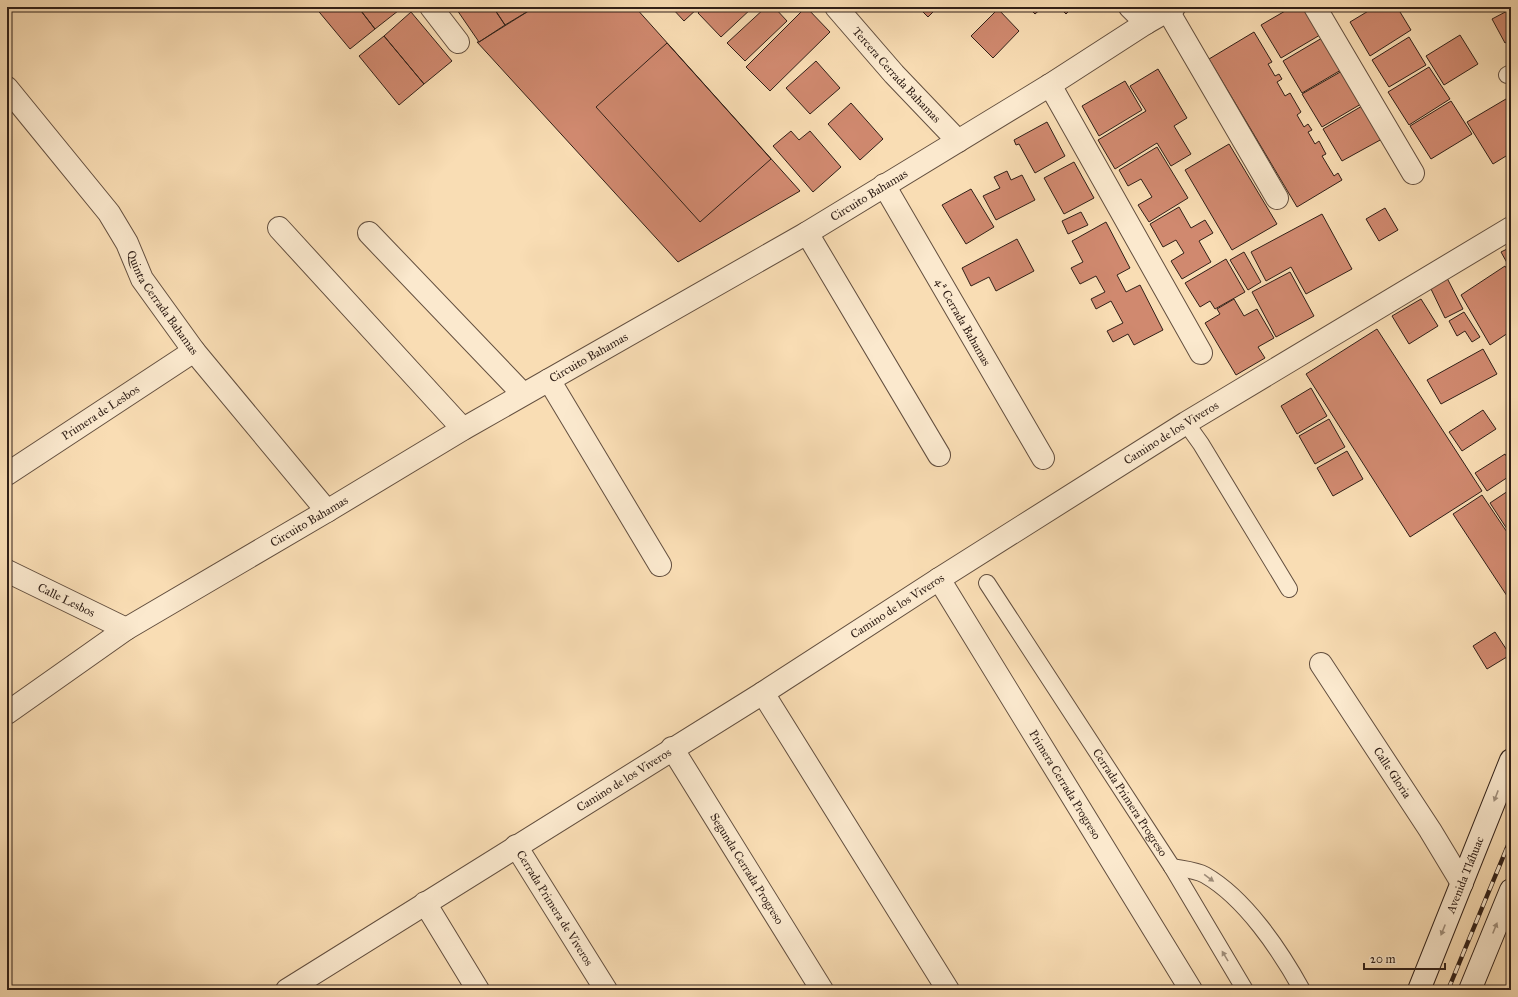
<svg xmlns="http://www.w3.org/2000/svg" width="1518" height="997" viewBox="0 0 1518 997" font-family="'IM FELL Great Primer',serif">
  <style>
    .building { fill: #d0896f; stroke: #312018 }
    .lines { fill: none; stroke-linecap: round; stroke-linejoin: round }
    .lane-casing { stroke: #634f3f; stroke-width: 18 }
    .street-casing { stroke: #634f3f; stroke-width: 24 }
    .secondary-casing { stroke: #312018; stroke-width: 24 }
    .lane { stroke: #fbe9ce; stroke-width: 16 }
    .street { stroke: #fbe9ce; stroke-width: 22 }
    .secondary { stroke: #fbe9ce; stroke-width: 22 }
    .rail-casing { stroke: #312018; stroke-width: 4.5 }
    .rail { stroke: #fbe9ce; stroke-width: 3; stroke-dasharray: 9; stroke-linecap: butt }
    .oneway { fill: #a08f7c }
    .labels { text-anchor: middle; stroke-width: 3; stroke-linejoin: round; paint-order: stroke }
    .street-label { font-size: 12px; fill: #312018; stroke: #fbe9ce }
  </style>
  <rect width="100%" height="100%" fill="#f9ddb4"/>
  <filter id="stains"><feTurbulence type="fractalNoise" baseFrequency=".005" numOctaves="4"/><feColorMatrix values="0 0 0 0 .2 0 0 0 0 .09 0 0 0 0 .02 0 0 0 .5 -.17"/></filter>
  <radialGradient id="worn" r=".72"><stop offset=".6" stop-color="#630" stop-opacity="0"/><stop offset="1" stop-color="#630" stop-opacity=".3"/></radialGradient>
  <path class="building" d="M 315,7 L 358,7 L 375,29 L 350,49 Z
    M 358,7 L 403,7 L 375,29 Z
    M 455,7 L 493,7 L 505,25 L 479,42 Z
    M 493,7 L 535,7 L 505,25 Z
    M 535,7 L 635,7 L 800,191 L 678,262 L 477,42 L 479,42 Z
    M 671,7 L 699,7 L 684,21 Z
    M 704,7 L 753,7 L 721,37 L 698,13 Z
    M 766,7 L 774,7 L 787,21 L 745,61 L 727,43 Z
    M 806,7 L 830,32 L 770,91 L 746,67 Z
    M 918,7 L 938,7 L 928,17 Z
    M 1028,7 L 1043,7 L 1035,14 Z
    M 1059,7 L 1073,7 L 1066,14 Z
    M 1292,7 L 1304,7 L 1320,35 L 1281,58 L 1261,25 Z
    M 1375,7 L 1397,7 L 1411,30 L 1370,56 L 1350,22 Z
    M 998,9 L 1019,31 L 993,58 L 971,36 Z
    M 1511,9 L 1511,40 L 1505,43 L 1492,19 Z
    M 411,12 L 452,61 L 424,84 L 384,36 Z
    M 1254,32 L 1272,62 L 1268,64 L 1275,76 L 1279,74 L 1282,79 L 1277,82 L 1285,96 L 1290,93 L 1301,112 L 1297,115 L 1304,127 L 1308,124 L 1312,130 L 1308,132 L 1315,144 L 1319,141 L 1326,154 L 1322,156 L 1334,176 L 1338,173 L 1342,180 L 1297,207 L 1209,59 Z
    M 1460,35 L 1478,64 L 1444,85 L 1426,56 Z
    M 384,36 L 424,84 L 399,105 L 359,56 Z
    M 1409,37 L 1426,65 L 1389,87 L 1372,60 Z
    M 1322,38 L 1341,70 L 1302,93 L 1283,61 Z
    M 667,43 L 771,159 L 700,222 L 596,107 Z
    M 816,61 L 840,88 L 810,114 L 786,88 Z
    M 1429,67 L 1450,99 L 1409,125 L 1388,92 Z
    M 1158,69 L 1187,118 L 1174,126 L 1191,154 L 1171,166 L 1157,143 L 1115,169 L 1098,140 L 1146,111 L 1130,86 Z
    M 1342,71 L 1361,104 L 1322,127 L 1302,94 Z
    M 1125,81 L 1142,110 L 1099,136 L 1082,106 Z
    M 1511,96 L 1511,153 L 1493,164 L 1467,122 Z
    M 1451,101 L 1472,134 L 1431,159 L 1410,126 Z
    M 851,103 L 883,139 L 860,160 L 828,124 Z
    M 1362,106 L 1382,139 L 1342,161 L 1323,129 Z
    M 1047,122 L 1065,156 L 1035,173 L 1019,144 L 1016,145 L 1014,140 Z
    M 791,131 L 799,140 L 810,131 L 841,167 L 813,192 L 773,146 Z
    M 1229,144 L 1277,224 L 1232,250 L 1185,170 Z
    M 1157,147 L 1188,198 L 1149,222 L 1138,205 L 1152,197 L 1141,179 L 1128,186 L 1119,170 Z
    M 1074,162 L 1094,198 L 1064,214 L 1044,178 Z
    M 1007,171 L 1011,180 L 1022,175 L 1035,200 L 996,220 L 983,196 L 1000,188 L 994,177 Z
    M 971,189 L 994,227 L 966,244 L 942,205 Z
    M 1179,207 L 1191,228 L 1205,220 L 1213,233 L 1199,241 L 1211,262 L 1182,279 L 1171,261 L 1184,253 L 1176,240 L 1163,247 L 1150,224 Z
    M 1385,208 L 1398,230 L 1379,241 L 1366,219 Z
    M 1081,212 L 1088,225 L 1068,234 L 1062,221 Z
    M 1322,214 L 1352,269 L 1306,294 L 1291,267 L 1266,281 L 1251,252 Z
    M 1106,222 L 1130,268 L 1117,275 L 1126,292 L 1140,285 L 1163,330 L 1134,345 L 1128,334 L 1113,342 L 1107,331 L 1123,323 L 1111,301 L 1096,309 L 1091,299 L 1105,292 L 1096,276 L 1080,284 L 1071,268 L 1083,262 L 1072,241 Z
    M 1017,239 L 1034,271 L 996,291 L 989,277 L 971,286 L 962,268 Z
    M 1511,247 L 1511,270 L 1501,252 Z
    M 1244,252 L 1261,282 L 1248,290 L 1230,260 Z
    M 1226,259 L 1245,292 L 1215,309 L 1210,301 L 1200,307 L 1185,283 Z
    M 1505,266 L 1511,276 L 1511,331 L 1490,345 L 1461,295 Z
    M 1290,272 L 1314,316 L 1276,337 L 1252,292 Z
    M 1447,278 L 1463,309 L 1445,318 L 1430,287 Z
    M 1234,299 L 1244,316 L 1257,309 L 1274,338 L 1258,347 L 1265,358 L 1236,375 L 1205,323 L 1220,314 L 1217,309 Z
    M 1421,299 L 1438,326 L 1409,344 L 1392,316 Z
    M 1464,312 L 1480,337 L 1472,342 L 1465,331 L 1457,336 L 1449,321 Z
    M 1377,329 L 1482,491 L 1410,537 L 1306,374 Z
    M 1483,349 L 1497,374 L 1441,404 L 1427,380 Z
    M 1311,388 L 1327,416 L 1297,434 L 1281,406 Z
    M 1483,410 L 1496,429 L 1462,451 L 1449,432 Z
    M 1329,419 L 1345,447 L 1315,464 L 1299,436 Z
    M 1347,451 L 1363,479 L 1333,496 L 1317,468 Z
    M 1505,454 L 1511,464 L 1511,475 L 1487,491 L 1475,473 Z
    M 1511,489 L 1511,535 L 1490,503 Z
    M 1482,495 L 1511,538 L 1511,602 L 1453,514 Z
    M 1495,632 L 1510,655 L 1487,669 L 1473,646 Z"/>
  <g class="lines">
    <defs>
      <g id="lane">
        <path d="M 1507,75 L 1511,73"/>
        <path d="M 1186,423 L 1201,444 L 1289,589"/>
        <path id="s1" d="M 987,583 L 1172,867 L 1245,990"/>
        <path d="M 1172,867 C 1182,869 1196,870 1205,875 C 1245,898 1280,950 1302,990"/>
      </g>
      <g id="street">
        <path d="M 431,7 L 458,42"/>
        <path id="s2" d="M 836,7 L 894,74 L 958,141"/>
        <path d="M 1130,7 L 1146,23"/>
        <path d="M 1315,7 L 1413,173"/>
        <path d="M 1168,11 L 1277,198"/>
        <path d="M 1050,85 L 1201,353"/>
        <path id="s3" d="M 7,88 L 109,213 L 127,243 L 142,279 L 194,351 L 327,511"/>
        <path d="M 884,185 L 1043,458"/>
        <path d="M 279,228 L 463,429"/>
        <path d="M 369,233 L 523,394"/>
        <path d="M 807,233 L 939,455"/>
        <path d="M 549,380 L 660,565"/>
        <path id="s4" d="M 7,474 L 194,351"/>
        <path id="s5" d="M 7,571 L 126,629"/>
        <path id="s6" d="M 939,579 L 1191,990"/>
        <path id="s7" d="M 1321,664 L 1430,830 L 1462,883"/>
        <path d="M 763,693 L 948,990"/>
        <path id="s8" d="M 7,713 L 126,629 L 327,511 L 463,429 L 807,233 L 1050,85 L 1146,23 L 1174,7"/>
        <path id="s9" d="M 672,748 L 822,990"/>
        <path id="s10" d="M 516,846 L 606,990"/>
        <path d="M 425,903 L 478,990"/>
        <path id="s11" d="M 287,990 L 763,693 L 939,579 L 1186,423 L 1511,228"/>
      </g>
      <g id="secondary">
        <path id="s12" d="M 1419,990 L 1511,760"/>
        <path d="M 1470,990 L 1511,890"/>
      </g>
    </defs>
    <use href="#lane" class="lane-casing"/>
    <use href="#street" class="street-casing"/>
    <use href="#secondary" class="secondary-casing"/>
    <use href="#lane" class="lane"/>
    <use href="#street" class="street"/>
    <use href="#secondary" class="secondary"/>
    <defs>
      <path id="rail" d="M 1448,990 L 1511,838"/>
    </defs>
    <use href="#rail" class="rail-casing"/>
    <use href="#rail" class="rail"/>
  </g>
  <defs><path id="oneway-solid" d="M-6-.8H1V-3.2L6.5 0L1 3.2V.8H-6Z"/></defs>
  <g class="oneway">
    <use href="#oneway-solid" transform="translate(1496 796) rotate(111)"/>
    <use href="#oneway-solid" transform="translate(1209 878) rotate(36)"/>
    <use href="#oneway-solid" transform="translate(1495 928) rotate(-68)"/>
    <use href="#oneway-solid" transform="translate(1443 930) rotate(112)"/>
    <use href="#oneway-solid" transform="translate(1225 956) rotate(-121)"/>
  </g>
  <g class="labels">
    <g class="street-label">
      <text dy="4" stroke="none"><textPath href="#s2" startOffset="91">Tercera Cerrada Bahamas</textPath></text>
      <text dy="4" stroke="none"><textPath href="#s8" startOffset="1006">Circuito Bahamas</textPath></text>
      <text dy="4" stroke="none"><textPath href="#s3" startOffset="266">Quinta Cerrada Bahamas</textPath></text>
      <text transform="translate(963 322) rotate(60)" y="4">4ª Cerrada Bahamas</text>
      <text dy="4" stroke="none"><textPath href="#s8" startOffset="682">Circuito Bahamas</textPath></text>
      <text dy="4" stroke="none"><textPath href="#s4" startOffset="112">Primera de Lesbos</textPath></text>
      <text dy="4" stroke="none"><textPath href="#s11" startOffset="1045">Camino de los Viveros</textPath></text>
      <text dy="4" stroke="none"><textPath href="#s8" startOffset="358">Circuito Bahamas</textPath></text>
      <text dy="4" stroke="none"><textPath href="#s5" startOffset="66">Calle Lesbos</textPath></text>
      <text dy="4" stroke="none"><textPath href="#s11" startOffset="721">Camino de los Viveros</textPath></text>
      <text dy="4" stroke="none"><textPath href="#s7" startOffset="130">Calle Gloria</textPath></text>
      <text dy="4" stroke="none"><textPath href="#s11" startOffset="397">Camino de los Viveros</textPath></text>
      <text dy="4" stroke="none"><textPath href="#s6" startOffset="241">Primera Cerrada Progreso</textPath></text>
      <text dy="4" stroke="none"><textPath href="#s1" startOffset="262">Cerrada Primera Progreso</textPath></text>
      <text dy="4" stroke="none"><textPath href="#s9" startOffset="142">Segunda Cerrada Progreso</textPath></text>
      <text dy="4" stroke="none"><textPath href="#s12" startOffset="124">Avenida Tláhuac</textPath></text>
      <text dy="4" stroke="none"><textPath href="#s10" startOffset="73">Cerrada Primera de Viveros</textPath></text>
    </g>
  </g>
  <rect width="1518" height="997" fill="none" stroke="#f9ddb4" stroke-width="24"/>
  <rect x="8" y="8" width="1502" height="981" fill="none" stroke="#312018" stroke-width="2"/>
  <rect x="12" y="12" width="1494" height="973" fill="none" stroke="#312018"/>
  <path d="M1364 963v6h81v-6" fill="none" stroke="#312018" stroke-width="2"/>
  <text x="1370" y="963" font-size="12" fill="#312018" stroke="#fbe9ce" stroke-width="3" paint-order="stroke">20 m</text>
  <rect width="100%" height="100%" filter="url(#stains)"/>
  <rect width="100%" height="100%" fill="url(#worn)"/>
</svg>
